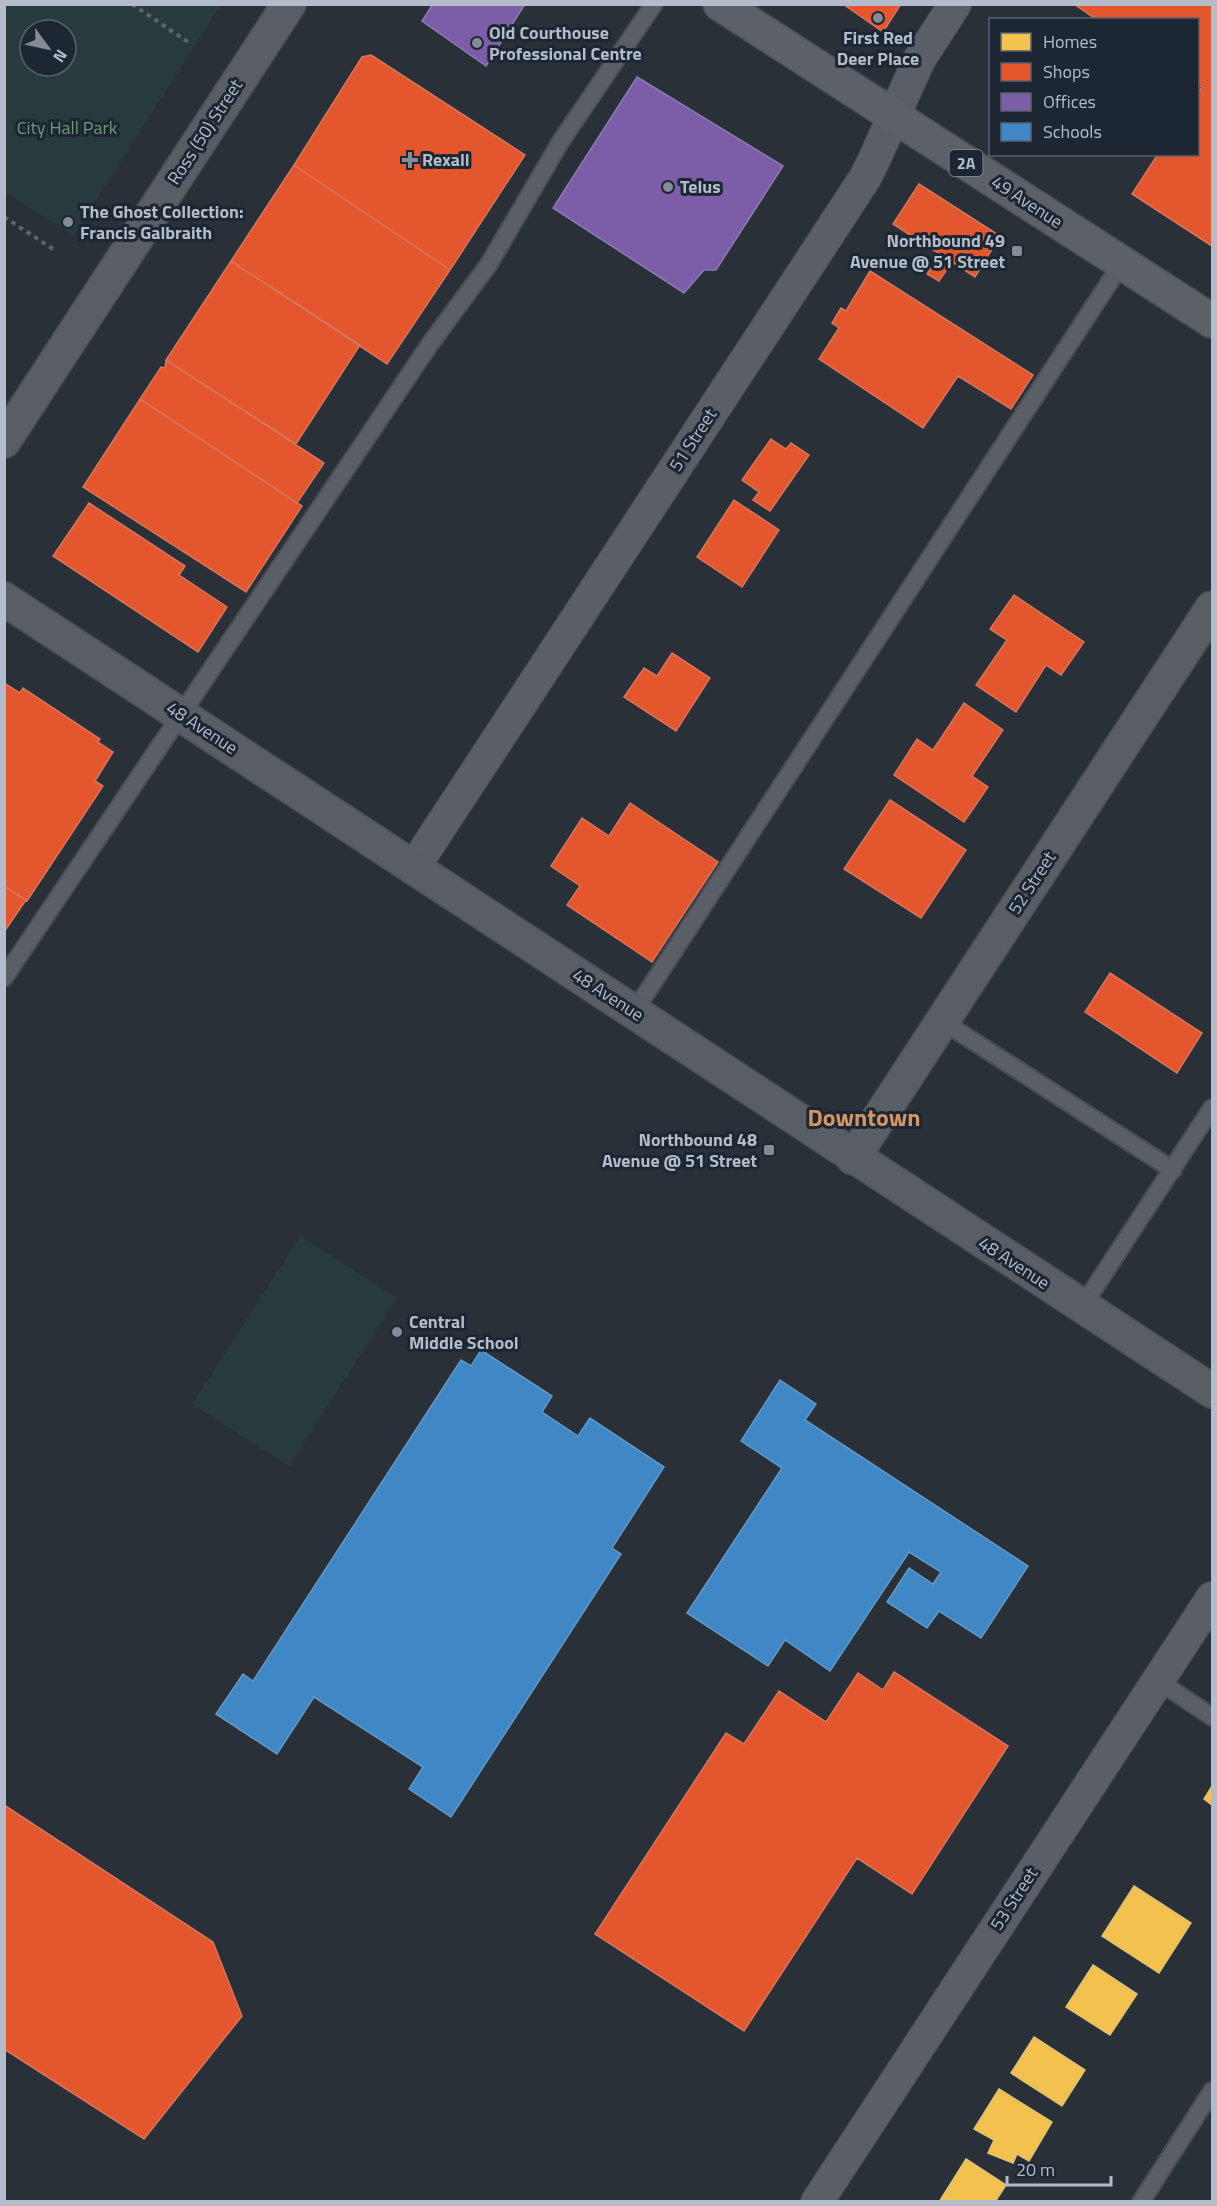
<svg xmlns="http://www.w3.org/2000/svg" width="1217" height="2206" viewBox="0 0 1217 2206" font-family="'Titillium Web',sans-serif">
  <style>
    .green { fill: #273a3e; fill-rule: evenodd }
    .homes { fill: #f2c14e; stroke: #dfc073; stroke-width: 1.5 }
    .shops { fill: #e4572e; stroke: #d6755c; stroke-width: 1.5 }
    .offices { fill: #7b5ea7; stroke: #8c7ab1; stroke-width: 1.5 }
    .schools { fill: #3f88c5; stroke: #6298c6; stroke-width: 1.5 }
    .lines { fill: none; stroke-linecap: round; stroke-linejoin: round }
    .lane-casing { stroke: #484c53; stroke-width: 20 }
    .street-casing { stroke: #484c53; stroke-width: 34 }
    .secondary-casing { stroke: #484c53; stroke-width: 36 }
    .primary-casing { stroke: #484c55; stroke-width: 36 }
    .path { stroke: #5d636a; stroke-width: 4; stroke-dasharray: 4.5 4.5; stroke-linecap: butt }
    .lane { stroke: #5a5e66; stroke-width: 16 }
    .street { stroke: #5a5e66; stroke-width: 32 }
    .secondary { stroke: #595d64; stroke-width: 33 }
    .primary { stroke: #5c6168; stroke-width: 33 }
    .poi-dot { fill: #848b96; stroke: #1d2633; stroke-width: 2 }
    .labels { text-anchor: middle; stroke-width: 6; stroke-linejoin: round; paint-order: stroke }
    .shield { fill: #1d2633; stroke: #878f9c; stroke-width: 1.5 }
    .shield-label { font-size: 16px; font-weight: bold; fill: #b4bcc9 }
    .poi-label { font-size: 18px; font-weight: bold; fill: #b4bcc9; stroke: #1d2633; text-anchor: start }
    .park-label { font-size: 18px; fill: #6b9a76; stroke: #1d2633 }
    .street-label { font-size: 18px; fill: #b4bcc9; stroke: #1d2633 }
    .district-label { font-size: 24px; font-weight: bold; fill: #d59563; stroke: #1d2633 }
  </style>
  <rect width="100%" height="100%" fill="#2a3038"/>
  <path class="green" d="M 4,5 L 221,5 L 73,236 L 5,192 ZM 30,30 L 66,30 L 66,66 L 30,66 Z
    M 300,1236 L 397,1298 L 289,1466 L 192,1404 Z"/>
  <path class="homes" d="M 1212,1786 L 1212,1805 L 1204,1799 Z
    M 1134,1886 L 1191,1923 L 1159,1973 L 1102,1936 Z
    M 1093,1965 L 1137,1994 L 1110,2035 L 1066,2007 Z
    M 1034,2037 L 1085,2070 L 1062,2106 L 1011,2073 Z
    M 999,2089 L 1052,2122 L 1029,2161 L 1017,2154 L 1013,2163 L 988,2153 L 994,2140 L 974,2129 Z
    M 966,2159 L 1006,2185 L 995,2202 L 939,2202 Z"/>
  <path class="shops" d="M 843,4 L 901,4 L 883,32 Z
    M 1074,4 L 1212,4 L 1212,246 L 1132,194 L 1158,154 L 1198,154 L 1198,93 L 1202,87 L 1198,84 L 1198,20 L 1097,20 Z
    M 371,55 L 525,155 L 450,270 L 294,165 L 362,57 Z
    M 294,165 L 450,270 L 387,364 L 231,261 Z
    M 919,184 L 1000,236 L 975,277 L 952,262 L 939,281 L 927,274 L 940,254 L 893,224 Z
    M 231,261 L 360,345 L 296,444 L 166,360 Z
    M 870,271 L 1033,375 L 1011,409 L 958,376 L 923,428 L 819,359 L 839,328 L 832,323 L 841,308 L 846,311 Z
    M 166,360 L 324,463 L 297,503 L 140,399 L 161,367 L 165,368 Z
    M 140,399 L 302,506 L 246,592 L 83,487 Z
    M 771,439 L 786,449 L 791,443 L 809,455 L 770,511 L 753,500 L 759,492 L 742,480 Z
    M 734,500 L 779,530 L 742,587 L 697,557 Z
    M 89,503 L 185,566 L 179,575 L 227,607 L 198,652 L 53,556 Z
    M 1014,595 L 1084,642 L 1061,675 L 1046,665 L 1016,712 L 976,685 L 1007,640 L 990,629 Z
    M 672,653 L 710,678 L 676,731 L 624,697 L 644,668 L 657,676 Z
    M 4,683 L 20,693 L 23,688 L 100,739 L 98,742 L 113,752 L 95,781 L 103,786 L 27,901 L 4,886 Z
    M 964,703 L 1003,730 L 972,776 L 988,787 L 964,822 L 894,775 L 917,739 L 933,750 Z
    M 890,800 L 966,850 L 921,918 L 844,869 Z
    M 630,803 L 718,862 L 652,962 L 567,905 L 580,886 L 551,866 L 582,818 L 609,836 Z
    M 4,886 L 26,900 L 4,932 Z
    M 1110,973 L 1202,1033 L 1177,1073 L 1085,1012 Z
    M 894,1672 L 1008,1746 L 912,1894 L 857,1858 L 744,2031 L 595,1934 L 726,1733 L 744,1744 L 779,1691 L 826,1722 L 858,1673 L 883,1690 Z
    M 4,1805 L 213,1942 L 242,2016 L 144,2139 L 4,2049 Z"/>
  <path class="offices" d="M 433,4 L 525,4 L 486,66 L 422,21 Z
    M 637,77 L 783,166 L 716,270 L 704,270 L 684,293 L 553,208 Z"/>
  <path class="schools" d="M 481,1350 L 552,1396 L 542,1412 L 578,1436 L 590,1418 L 664,1467 L 612,1548 L 621,1554 L 451,1817 L 409,1789 L 423,1767 L 314,1697 L 277,1754 L 216,1714 L 243,1674 L 253,1681 L 461,1360 L 471,1366 Z
    M 780,1380 L 816,1404 L 805,1420 L 1028,1566 L 981,1638 L 939,1611 L 927,1628 L 887,1602 L 909,1568 L 933,1584 L 941,1572 L 909,1552 L 830,1671 L 785,1640 L 768,1666 L 687,1613 L 782,1468 L 741,1441 Z"/>
  <g class="lines">
    <defs>
      <path id="lane" d="M 4,978 L 430,344 L 489,264 L 561,141 L 654,4
        M 634,1012 L 1122,263
        M 942,1021 L 1173,1170
        M 1082,1307 L 1212,1108
        M 1157,1680 L 1212,1717
        M 1141,2202 L 1212,2091"/>
      <path id="street" d="M 414,867 L 865,178 L 874,160 L 919,60 L 955,4
        M 817,2202 L 1212,1598"/>
      <path id="secondary" d="M 4,441 L 289,4
        M 4,599 C 408,862 808,1130 1212,1391
        M 853,1158 L 1212,608"/>
      <path id="primary" d="M 720,4 L 1212,321"/>
    </defs>
    <use href="#lane" class="lane-casing"/>
    <use href="#street" class="street-casing"/>
    <use href="#secondary" class="secondary-casing"/>
    <use href="#primary" class="primary-casing"/>
    <path class="path" d="M 132,4 L 191,44
      M 4,217 L 56,251"/>
    <use href="#lane" class="lane"/>
    <use href="#street" class="street"/>
    <use href="#secondary" class="secondary"/>
    <use href="#primary" class="primary"/>
  </g>
  <g class="poi-dot">
    <circle cx="878" cy="18" r="6"/>
    <circle cx="477" cy="43" r="6"/>
    <path d="M407 151h6v6h6v6h-6v6h-6v-6h-6v-6h6z"/>
    <circle cx="668" cy="187" r="6"/>
    <circle cx="68" cy="222" r="6"/>
    <rect x="1011" y="245" width="12" height="12" rx="3"/>
    <rect x="763" y="1144" width="12" height="12" rx="3"/>
    <circle cx="397" cy="1332" r="6"/>
  </g>
  <g class="labels">
    <rect class="shield" x="949.5" y="150" width="33" height="26" rx="4.5"/>
    <g class="shield-label">
      <text x="966" y="169">2A</text>
    </g>
    <g class="poi-label">
      <text x="489" y="39">Old Courthouse<tspan x="489" dy="21">Professional Centre</tspan></text>
      <text x="878" y="44" text-anchor="middle">First Red<tspan x="878" dy="21">Deer Place</tspan></text>
      <text x="422" y="166">Rexall</text>
      <text x="680" y="193">Telus</text>
      <text x="80" y="218">The Ghost Collection:<tspan x="80" dy="21">Francis Galbraith</tspan></text>
      <text x="1005" y="247" text-anchor="end">Northbound 49<tspan x="1005" dy="21">Avenue @ 51 Street</tspan></text>
      <text x="757" y="1146" text-anchor="end">Northbound 48<tspan x="757" dy="21">Avenue @ 51 Street</tspan></text>
      <text x="409" y="1328">Central<tspan x="409" dy="21">Middle School</tspan></text>
    </g>
    <g class="park-label">
      <text x="67" y="134">City Hall Park</text>
    </g>
    <g class="street-label">
      <text transform="translate(205 132) rotate(-57)" y="6">Ross (50) Street</text>
      <text transform="translate(1027 202) rotate(33)" y="6">49 Avenue</text>
      <text transform="translate(693 440) rotate(-57)" y="6">51 Street</text>
      <text transform="translate(202 728) rotate(33)" y="6">48 Avenue</text>
      <text transform="translate(1032 883) rotate(-57)" y="6">52 Street</text>
      <text transform="translate(608 995) rotate(33)" y="6">48 Avenue</text>
      <text transform="translate(1014 1263) rotate(33)" y="6">48 Avenue</text>
      <text transform="translate(1014 1899) rotate(-57)" y="6">53 Street</text>
    </g>
    <g class="district-label">
      <text x="864" y="1126">Downtown</text>
    </g>
  </g>
  <rect width="1217" height="2206" fill="none" stroke="#b4bcc9" stroke-width="12"/>
  <rect x="989" y="18" width="210" height="138" fill="#1d2633" stroke="#59626f" stroke-width="1.5"/>
  <rect x="1001" y="33" width="30" height="18" fill="#f2c14e" stroke="#59626f" stroke-width="1.5"/>
  <text x="1043" y="48" font-size="18" fill="#b4bcc9">Homes</text>
  <rect x="1001" y="63" width="30" height="18" fill="#e4572e" stroke="#59626f" stroke-width="1.5"/>
  <text x="1043" y="78" font-size="18" fill="#b4bcc9">Shops</text>
  <rect x="1001" y="93" width="30" height="18" fill="#7b5ea7" stroke="#59626f" stroke-width="1.5"/>
  <text x="1043" y="108" font-size="18" fill="#b4bcc9">Offices</text>
  <rect x="1001" y="123" width="30" height="18" fill="#3f88c5" stroke="#59626f" stroke-width="1.5"/>
  <text x="1043" y="138" font-size="18" fill="#b4bcc9">Schools</text>
  <g transform="translate(48 48) rotate(123)"><circle r="28" fill="#1d2633" stroke="#59626f" stroke-width="1.5"/>
  <path d="M0-4.5L10 22L0 15L-10 22Z" fill="#848b96"/>
  <text y="-9" font-size="16" font-weight="bold" text-anchor="middle" fill="#b4bcc9">N</text>
  </g>
  <path d="M1007 2176v9h104v-9" fill="none" stroke="#b4bcc9" stroke-width="3"/>
  <text x="1016" y="2176" font-size="18" fill="#b4bcc9" stroke="#1d2633" stroke-width="4.5" paint-order="stroke">20 m</text>
</svg>
